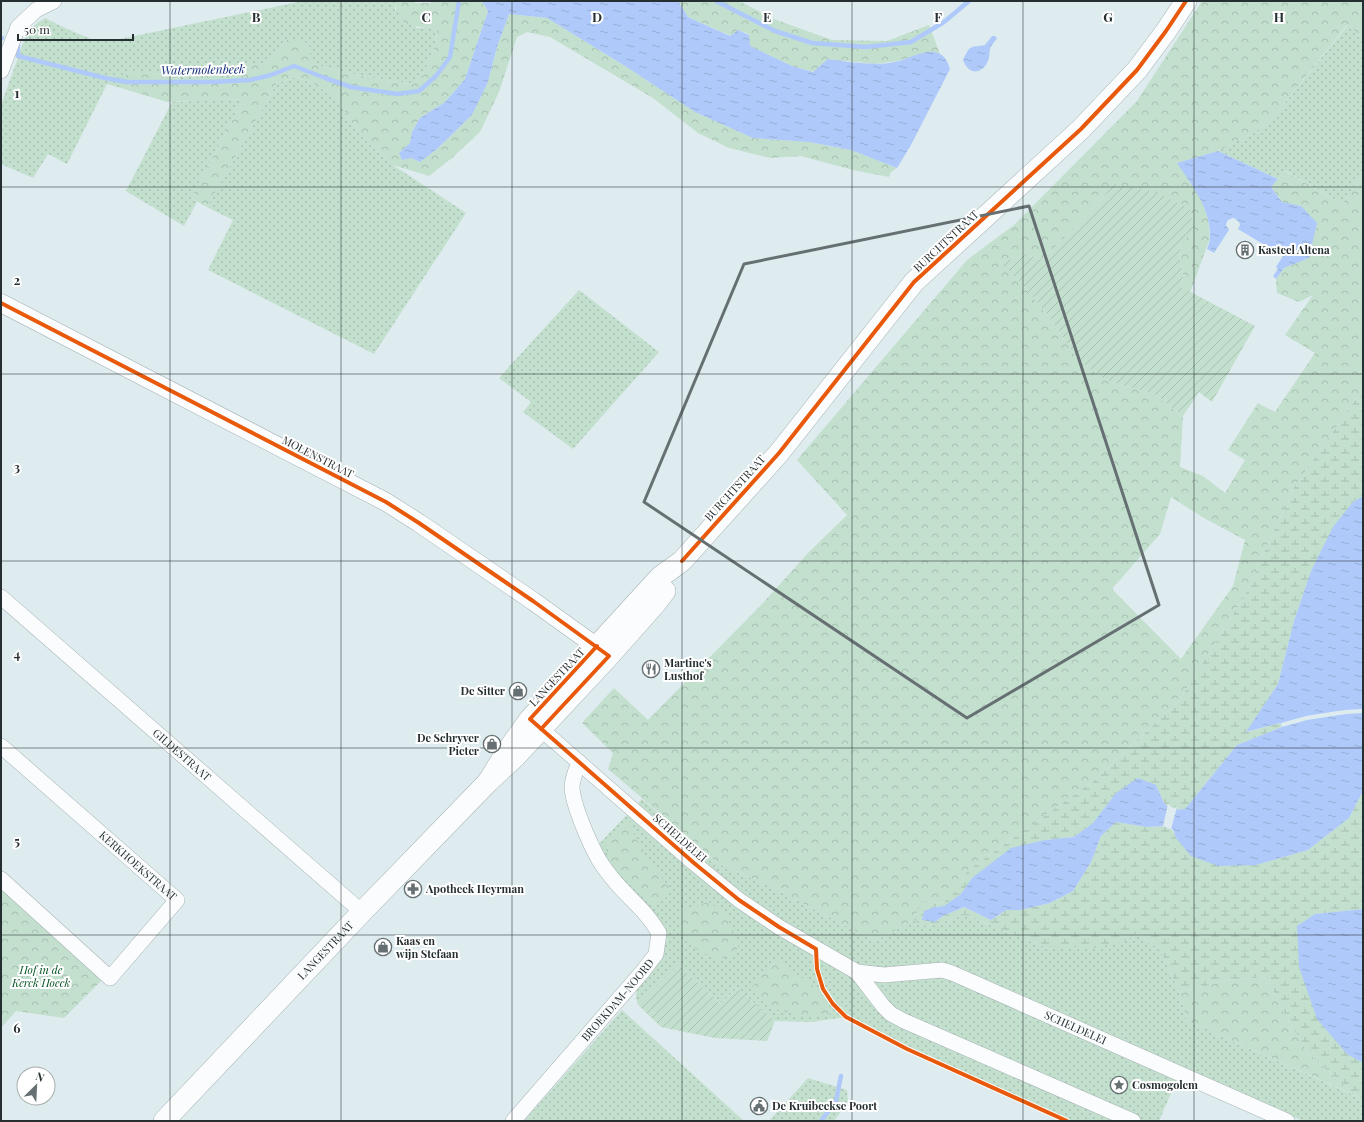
<svg xmlns="http://www.w3.org/2000/svg" width="1364" height="1122" viewBox="0 0 1364 1122" font-family="'Playfair Display',serif">
  <style>
    .grass { fill: url(#grass-dots) }
    .forest { fill: url(#forest-crowns); fill-rule: evenodd }
    .wetland { fill: url(#wetland-marsh) }
    .garden { fill: url(#garden-furrows) }
    .water { fill: url(#water-ripples) }
    .pier { fill: #deecef }
    .lines { fill: none; stroke-linecap: round; stroke-linejoin: round }
    .stream { stroke: #afcafa; stroke-width: 4.5 }
    .minor-casing { stroke: #a7b2b4; stroke-width: 16 }
    .tertiary-casing { stroke: #a7b2b4; stroke-width: 19 }
    .secondary-casing { stroke: #a7b2b4; stroke-width: 22 }
    .minor { stroke: #fafcfd; stroke-width: 15 }
    .tertiary { stroke: #fafcfd; stroke-width: 18 }
    .secondary { stroke: #fafcfd; stroke-width: 21 }
    .cycleway-casing { stroke: #fff; stroke-width: 6 }
    .cycleway { stroke: #e8590c; stroke-width: 4 }
    .marked { fill: none; stroke: #667073; stroke-width: 3; stroke-linejoin: round }
    .grid { fill: none; stroke: #252e30; stroke-width: 1; stroke-opacity: 0.55 }
    .labels { text-anchor: middle; stroke-width: 4; stroke-linejoin: round; paint-order: stroke }
    .street-label { font-size: 11px; fill: #252e30; stroke: #fff }
    .poi-label { font-size: 11px; font-weight: bold; fill: #252e30; stroke: #fff; text-anchor: start }
    .park-label { font-size: 11px; font-style: italic; fill: #005120; stroke: #fff }
    .water-label { font-size: 12px; font-style: italic; fill: #122d79; stroke: #fff }
    .grid-label { font-size: 13px; text-anchor: middle; font-weight: bold; fill: #252e30; stroke: #fff; stroke-width: 4; stroke-linejoin: round; paint-order: stroke }
  </style>
  <defs>
    <pattern id="grass-dots" width="8" height="8" patternUnits="userSpaceOnUse"><rect width="8" height="8" fill="#c3dfce"/><path d="M2 2h.1M6 6h.1" fill="none" stroke="#a7c0b1" stroke-width="1.8" stroke-linecap="round"/></pattern>
    <pattern id="forest-crowns" width="20" height="18" patternUnits="userSpaceOnUse"><rect width="20" height="18" fill="#c3dfce"/><path d="M2 6a3 3 0 1 1 6 0M12 15a3 3 0 1 1 6 0" fill="none" stroke="#a7c0b1"/></pattern>
    <pattern id="wetland-marsh" width="20" height="14" patternUnits="userSpaceOnUse"><rect width="20" height="14" fill="#c3dfce"/><path d="M1 5h8M5 5V1M11 12h8M15 12V8" fill="none" stroke="#a7c0b1"/></pattern>
    <pattern id="garden-furrows" width="10" height="10" patternUnits="userSpaceOnUse"><rect width="10" height="10" fill="#c3dfce"/><path d="M-1 1l2-2M0 10L10 0M9 11l2-2" fill="none" stroke="#a7c0b1"/></pattern>
    <pattern id="water-ripples" width="26" height="14" patternUnits="userSpaceOnUse"><rect width="26" height="14" fill="#afcafa"/><path d="M2 4q2-2 4 0t4 0M15 11q2-2 4 0t4 0" fill="none" stroke="#96aed7"/></pattern>
  </defs>
  <rect width="100%" height="100%" fill="#deecef"/>
  <path class="grass" d="M 303,1 L 395,1 L 395,10 L 417,28 L 437,28 L 435,46 L 423,75 L 412,84 L 367,77 L 311,64 L 288,39 L 269,62 L 204,74 L 191,83 L 155,73 L 121,78 L 121,88 L 107,84 L 67,164 L 48,154 L 33,178 L 1,164 L 1,105 L 25,38 L 36,24 L 45,18 L 67,29 L 96,41 L 115,40 Z
    M 1348,25 L 1363,37 L 1363,173 L 1342,204 L 1286,171 L 1278,179 L 1218,151 L 1267,125 Z
    M 297,77 L 318,86 L 341,103 L 351,123 L 364,139 L 393,165 L 466,213 L 374,354 L 208,270 L 233,220 L 207,207 L 277,83 Z
    M 212,98 L 243,100 L 191,198 L 197,202 L 184,226 L 126,191 L 172,102 L 196,101 Z
    M 579,290 L 659,352 L 573,449 L 523,412 L 531,402 L 499,378 Z
    M 642,799 L 719,864 L 770,886 L 875,941 L 914,920 L 924,928 L 965,915 L 1042,946 L 1125,941 L 1137,933 L 1160,950 L 1179,991 L 1187,1021 L 1363,1099 L 1363,1121 L 1303,1121 L 1182,1068 L 1159,1121 L 1067,1121 L 907,1049 L 846,1017 L 811,1022 L 775,1021 L 737,988 L 720,1004 L 679,965 L 638,1005 L 636,998 L 637,985 L 661,955 L 667,939 L 665,927 L 621,879 L 597,846 Z
    M 622,1010 L 744,1121 L 524,1121 Z
    M 808,1078 L 847,1090 L 848,1102 L 834,1121 L 769,1121 Z"/>
  <path class="forest" d="M 395,1 L 414,1 L 415,3 L 431,3 L 432,1 L 482,1 L 488,11 L 465,79 L 445,102 L 420,118 L 412,132 L 410,143 L 399,153 L 420,162 L 437,149 L 472,115 L 488,82 L 497,47 L 509,14 L 547,18 L 625,66 L 695,112 L 753,138 L 809,142 L 851,150 L 897,168 L 891,172 L 889,177 L 853,170 L 801,156 L 770,158 L 729,148 L 698,133 L 653,98 L 550,37 L 527,32 L 517,37 L 499,92 L 480,132 L 452,158 L 429,176 L 393,165 L 364,139 L 351,123 L 341,103 L 318,86 L 297,77 L 277,83 L 207,207 L 191,198 L 243,100 L 212,98 L 196,101 L 167,102 L 121,88 L 121,78 L 135,70 L 155,73 L 191,83 L 204,74 L 269,62 L 288,39 L 309,43 L 311,64 L 367,77 L 412,84 L 423,75 L 435,46 L 437,29 C 416,26 396,29 395,1 Z
    M 678,1 L 739,1 L 774,19 L 832,40 L 887,41 L 929,25 L 940,54 L 928,52 L 898,61 L 874,64 L 828,59 L 814,72 L 792,66 L 749,46 L 749,34 L 738,30 L 731,36 L 688,17 Z
    M 1202,1 L 1363,1 L 1363,37 L 1347,25 L 1267,125 L 1218,151 L 1178,163 L 1201,199 L 1208,217 L 1210,238 L 1190,293 L 1181,287 L 1183,276 L 1180,257 L 1181,242 L 1114,184 L 1097,205 L 1043,259 L 1023,255 L 1000,263 L 1017,279 L 1048,315 L 1078,360 L 1105,380 L 1154,394 L 1183,416 L 1180,467 L 1203,476 L 1225,493 L 1245,460 L 1228,450 L 1258,403 L 1275,412 L 1315,353 L 1285,335 L 1313,295 L 1299,302 L 1277,293 L 1276,279 L 1284,268 L 1309,258 L 1301,206 L 1283,203 L 1271,187 L 1285,171 L 1342,204 L 1363,173 L 1363,389 L 1293,489 L 1244,597 L 1179,701 L 1095,780 L 967,871 L 957,890 L 943,903 L 921,901 L 914,920 L 875,941 L 770,886 L 719,864 L 608,769 L 613,753 L 582,723 L 614,688 L 648,720 L 763,603 L 808,553 L 847,515 L 797,460 L 967,260 L 1014,225 L 1137,101 ZM 1171,497 L 1204,518 L 1245,540 L 1233,586 L 1181,659 L 1112,589 L 1160,534 Z
    M 627,820 L 630,820 C 636,848 653,867 671,889 L 666,898 L 653,904 L 629,881 L 608,859 L 605,844 Z
    M 1,887 L 102,980 L 64,1018 L 16,1011 L 1,1028 Z
    M 708,902 L 726,914 L 739,944 L 733,957 L 715,959 L 695,948 L 680,932 L 681,911 Z
    M 778,961 L 818,989 L 827,1002 L 832,1013 L 826,1016 L 805,1017 L 768,1007 L 750,989 L 766,970 Z
    M 1268,977 L 1279,1004 L 1307,1052 L 1355,1095 L 1187,1021 L 1179,991 L 1199,988 L 1226,980 Z"/>
  <path class="wetland" d="M 1363,389 L 1363,496 L 1353,502 L 1311,571 L 1294,621 L 1278,684 L 1247,732 L 1280,723 L 1282,727 L 1237,745 L 1185,809 L 1172,810 L 1164,803 L 1156,785 L 1116,793 L 1093,823 L 1074,837 L 1045,840 L 972,878 L 962,894 L 944,906 L 935,907 L 935,922 L 943,916 L 964,907 L 991,920 L 1006,910 L 1020,910 L 1050,903 L 1073,891 L 1091,862 L 1101,836 L 1116,822 L 1147,827 L 1163,826 L 1173,830 L 1176,838 L 1256,865 L 1308,850 L 1349,818 L 1363,791 L 1363,909 L 1315,914 L 1347,1054 L 1363,1063 L 1363,1099 L 1355,1095 L 1307,1052 L 1279,1004 L 1268,977 L 1226,980 L 1199,988 L 1179,991 L 1160,950 L 1137,933 L 1125,941 L 1095,948 L 1042,946 L 965,915 L 924,928 L 914,920 L 920,901 L 943,903 L 957,890 L 967,871 L 1095,780 L 1179,701 L 1244,597 L 1293,489 Z"/>
  <path class="garden" d="M 1114,184 L 1155,192 L 1189,208 L 1195,231 L 1181,242 L 1180,257 L 1183,276 L 1181,287 L 1255,326 L 1212,402 L 1199,392 L 1183,416 L 1154,394 L 1105,380 L 1078,360 L 1048,315 L 1017,279 L 1000,263 L 1023,255 L 1043,259 L 1097,205 Z
    M 679,965 L 720,1004 L 737,988 L 775,1021 L 767,1041 L 715,1038 L 661,1027 L 638,1005 Z"/>
  <path class="water" d="M 482,1 L 678,1 L 688,17 L 730,36 L 738,30 L 749,35 L 750,46 L 792,66 L 813,72 L 828,59 C 851,62 876,67 899,61 C 911,58 928,47 940,54 C 946,57 948,63 950,69 L 911,145 L 897,168 L 851,150 L 809,142 L 753,138 L 695,112 L 625,66 L 547,18 L 509,14 L 497,47 L 488,82 L 472,115 L 437,149 L 420,162 L 411,158 L 402,160 L 399,153 L 410,143 L 412,132 L 420,118 L 445,102 L 465,79 L 488,11 Z
    M 992,36 L 995,36 L 997,38 C 995,42 991,45 990,49 C 989,53 990,57 988,61 C 981,76 968,74 963,60 C 971,44 969,48 985,45 Z
    M 1218,151 L 1278,179 L 1271,187 L 1282,202 L 1301,206 L 1317,223 L 1309,258 L 1284,268 L 1276,279 L 1273,276 L 1278,269 L 1276,267 L 1283,256 L 1238,229 L 1240,225 L 1239,222 L 1234,218 C 1230,218 1227,220 1226,225 L 1229,230 L 1214,253 L 1207,249 C 1208,246 1210,241 1210,237 C 1211,209 1192,185 1177,163 Z
    M 1363,496 L 1363,791 L 1349,818 L 1308,850 L 1256,865 L 1218,866 L 1191,856 L 1176,838 L 1173,829 L 1163,826 L 1147,827 L 1116,822 L 1101,836 L 1091,862 L 1073,891 L 1050,903 L 1020,910 L 1006,910 L 991,920 L 964,907 L 943,916 L 935,922 L 922,920 L 924,911 L 935,907 L 944,906 L 961,894 L 972,878 L 1011,848 L 1045,840 L 1074,837 L 1093,823 L 1116,793 L 1138,778 L 1156,785 L 1164,803 L 1172,810 L 1185,809 L 1237,745 L 1282,727 L 1280,723 L 1246,732 L 1278,684 L 1294,621 L 1311,571 L 1333,527 L 1353,502 Z
    M 1363,909 L 1363,1063 L 1347,1054 L 1317,1019 L 1299,967 L 1297,926 L 1315,914 Z"/>
  <path class="pier" d="M 1363,709 L 1363,713 L 1346,714 L 1307,720 L 1282,727 L 1281,723 L 1306,716 L 1344,710 Z
    M 1168,804 L 1173,808 L 1177,807 L 1171,829 L 1163,826 Z"/>
  <g class="lines">
    <path class="stream" d="M 716,1 L 775,31 L 812,43 L 866,47 L 911,42 L 944,22 L 969,1
      M 1,38 L 2,38
      M 18,44 L 18,56 L 105,78 L 127,82 L 213,82 L 250,80 L 271,75 L 294,66 L 325,78 L 351,87 L 397,94 L 419,91 L 436,76 L 450,57 L 459,1
      M 821,1121 L 836,1101 L 841,1076"/>
    <defs>
      <g id="minor">
        <path d="M 1,71 L 18,27 L 36,10 L 54,1"/>
        <path id="s1" d="M 1,597 L 362,912"/>
        <path id="s2" d="M 534,723 L 694,863 L 739,900 L 779,927 L 857,972 L 884,975 L 942,970 L 952,973 L 1287,1121"/>
        <path id="s3" d="M 1,746 L 177,900 L 110,978 L 1,879"/>
        <path d="M 857,972 L 883,1006 L 891,1014 L 904,1021 L 1133,1121"/>
        <path id="s4" d="M 513,1121 L 643,971 L 656,954 L 659,933 C 647,912 633,902 617,884 C 611,877 604,868 599,860 C 590,844 572,804 572,786 C 573,777 576,770 579,762"/>
      </g>
      <path id="tertiary" d="M 1,303 L 386,502 L 419,523 L 533,601 L 608,655"/>
      <g id="secondary">
        <path d="M 488,782 L 507,751 L 530,719 L 660,577 L 682,561 L 779,453 L 914,282 L 1081,129 L 1137,70 L 1166,31 L 1186,1"/>
        <path id="s5" d="M 164,1121 L 362,912 L 488,782 L 515,757 L 609,656 L 656,603 L 665,591"/>
      </g>
    </defs>
    <use href="#minor" class="minor-casing"/>
    <use href="#tertiary" class="tertiary-casing"/>
    <use href="#secondary" class="secondary-casing"/>
    <use href="#minor" class="minor"/>
    <use href="#tertiary" class="tertiary"/>
    <use href="#secondary" class="secondary"/>
    <defs>
      <path id="cycleway" d="M 1,303 L 386,502 L 419,523 L 533,601 L 609,656 L 541,729
        M 682,561 L 779,453 L 914,282 L 1081,129 L 1137,70 L 1166,31 L 1186,1
        M 597,646 L 530,719 L 694,863 L 739,900 L 779,927 L 816,949 L 817,969 L 823,989 L 833,1004 L 846,1017 L 907,1049 L 1067,1121"/>
    </defs>
    <use href="#cycleway" class="cycleway-casing"/>
    <use href="#cycleway" class="cycleway"/>
  </g>
  <path class="marked" d="M 1029,206 L 1159,605 L 967,718 L 644,502 L 744,264 Z"/>
  <path class="grid" d="M 170,1 L 170,1121M 341,1 L 341,1121M 512,1 L 512,1121M 682,1 L 682,1121M 852,1 L 852,1121M 1023,1 L 1023,1121M 1194,1 L 1194,1121M 1,187 L 1363,187M 1,374 L 1363,374M 1,561 L 1363,561M 1,748 L 1363,748M 1,935 L 1363,935"/>
  <defs>
    <symbol id="building-ring" viewBox="-11 -11 22 22"><circle r="9.5" fill="#fff" stroke="#667073" stroke-width="1.5"/><path d="M-4-6H4V6H1V3H-1V6H-4ZM-2.5-4.3h1.7v1.8h-1.7ZM.8-4.3h1.7v1.8H.8ZM-2.5-1h1.7V.8h-1.7ZM.8-1h1.7V.8H.8Z" fill="#667073"/></symbol>
    <symbol id="restaurant-ring" viewBox="-11 -11 22 22"><circle r="9.5" fill="#fff" stroke="#667073" stroke-width="1.5"/><path d="M-5-6h1v4h1v-4h1v4h1v-4h1v5L-1.5 .5V6h-2V.5L-5-1ZM5-6V6H3V1.5H1.5Q1.5-4 5-6Z" fill="#667073"/></symbol>
    <symbol id="shop-ring" viewBox="-11 -11 22 22"><circle r="9.5" fill="#fff" stroke="#667073" stroke-width="1.5"/><path d="M-5-2.5h2.3a2.7 3.5 0 0 1 5.4 0H5L5.5 6h-11ZM-1.5-2.5h3a1.5 2.3 0 0 0-3 0Z" fill="#667073"/></symbol>
    <symbol id="pharmacy-ring" viewBox="-11 -11 22 22"><circle r="9.5" fill="#fff" stroke="#667073" stroke-width="1.5"/><path d="M-2-6h4v4h4v4h-4v4h-4v-4h-4v-4h4Z" fill="#667073"/></symbol>
    <symbol id="sight-ring" viewBox="-11 -11 22 22"><circle r="9.5" fill="#fff" stroke="#667073" stroke-width="1.5"/><path d="M0-6L1.8-2.2L6-1.7L2.9 1.2L3.7 5.4L0 3.3L-3.7 5.4L-2.9 1.2L-6-1.7L-1.8-2.2Z" fill="#667073"/></symbol>
    <symbol id="civic-ring" viewBox="-11 -11 22 22"><circle r="9.5" fill="#fff" stroke="#667073" stroke-width="1.5"/><path d="M-.6-6.5H3V-4.5H.6V-3L4-1V1h2V6H-6V1h2V-1L-.6-3ZM-1.2 2.5V6h2.4V2.5Z" fill="#667073"/></symbol>
  </defs>
  <g fill-rule="evenodd">
    <use href="#building-ring" x="1235" y="240" width="20" height="20"/>
    <use href="#restaurant-ring" x="641" y="659" width="20" height="20"/>
    <use href="#shop-ring" x="508" y="681" width="20" height="20"/>
    <use href="#shop-ring" x="482" y="734" width="20" height="20"/>
    <use href="#pharmacy-ring" x="403" y="879" width="20" height="20"/>
    <use href="#shop-ring" x="373" y="937" width="20" height="20"/>
    <use href="#sight-ring" x="1109" y="1075" width="20" height="20"/>
    <use href="#civic-ring" x="749" y="1096" width="20" height="20"/>
  </g>
  <g class="labels">
    <g class="street-label">
      <text transform="translate(946 241) rotate(-43)" y="4">BURCHTSTRAAT</text>
      <text transform="translate(318 457) rotate(27)" y="4">MOLENSTRAAT</text>
      <text transform="translate(735 488) rotate(-48)" y="4">BURCHTSTRAAT</text>
      <text transform="translate(557 677) rotate(-47)" y="4">LANGESTRAAT</text>
      <text dy="4" stroke="none"><textPath href="#s1" startOffset="240">GILDESTRAAT</textPath></text>
      <text transform="translate(680 838) rotate(41)" y="4">SCHELDELEI</text>
      <text dy="4" stroke="none"><textPath href="#s3" startOffset="182">KERKHOEKSTRAAT</textPath></text>
      <text dy="4" stroke="none"><textPath href="#s5" startOffset="235">LANGESTRAAT</textPath></text>
      <text dy="4" stroke="none"><textPath href="#s4" startOffset="160">BROEKDAM-NOORD</textPath></text>
      <text dy="4" stroke="none"><textPath href="#s2" startOffset="640">SCHELDELEI</textPath></text>
    </g>
    <g class="poi-label">
      <text x="1258" y="254">Kasteel Altena</text>
      <text x="664" y="667">Martine's<tspan x="664" dy="13">Lusthof</tspan></text>
      <text x="505" y="695" text-anchor="end">De Sitter</text>
      <text x="479" y="742" text-anchor="end">De Schryver<tspan x="479" dy="13">Pieter</tspan></text>
      <text x="426" y="893">Apotheek Heyrman</text>
      <text x="396" y="945">Kaas en<tspan x="396" dy="13">wijn Stefaan</tspan></text>
      <text x="1132" y="1089">Cosmogolem</text>
      <text x="772" y="1110">De Kruibeekse Poort</text>
    </g>
    <g class="park-label">
      <text x="41" y="974">Hof in de<tspan x="41" dy="13">Kerck Hoeck</tspan></text>
    </g>
    <g class="water-label">
      <text transform="translate(203 70) rotate(-1)" y="4">Watermolenbeek</text>
    </g>
  </g>
  <g class="grid-label">
    <text x="256" y="22">B</text>
    <text x="426" y="22">C</text>
    <text x="597" y="22">D</text>
    <text x="767" y="22">E</text>
    <text x="938" y="22">F</text>
    <text x="1108" y="22">G</text>
    <text x="1279" y="22">H</text>
    <text x="17" y="98">1</text>
    <text x="17" y="285">2</text>
    <text x="17" y="472">3</text>
    <text x="17" y="659">4</text>
    <text x="17" y="846">5</text>
    <text x="17" y="1033">6</text>
  </g>
  <rect width="1364" height="1122" fill="none" stroke="#252e30" stroke-width="4"/>
  <g transform="translate(36 1086) rotate(24)"><circle r="19" fill="#ffffff" stroke="#a8abac"/>
  <path d="M0-3L7 15L0 10L-7 15Z" fill="#667073"/>
  <text y="-6" font-size="11" font-weight="bold" text-anchor="middle" fill="#252e30">N</text>
  </g>
  <path d="M18 34v6h115v-6" fill="none" stroke="#252e30" stroke-width="2"/>
  <text x="24" y="34" font-size="12" fill="#252e30" stroke="#ffffff" stroke-width="3" paint-order="stroke">50 m</text>
</svg>
